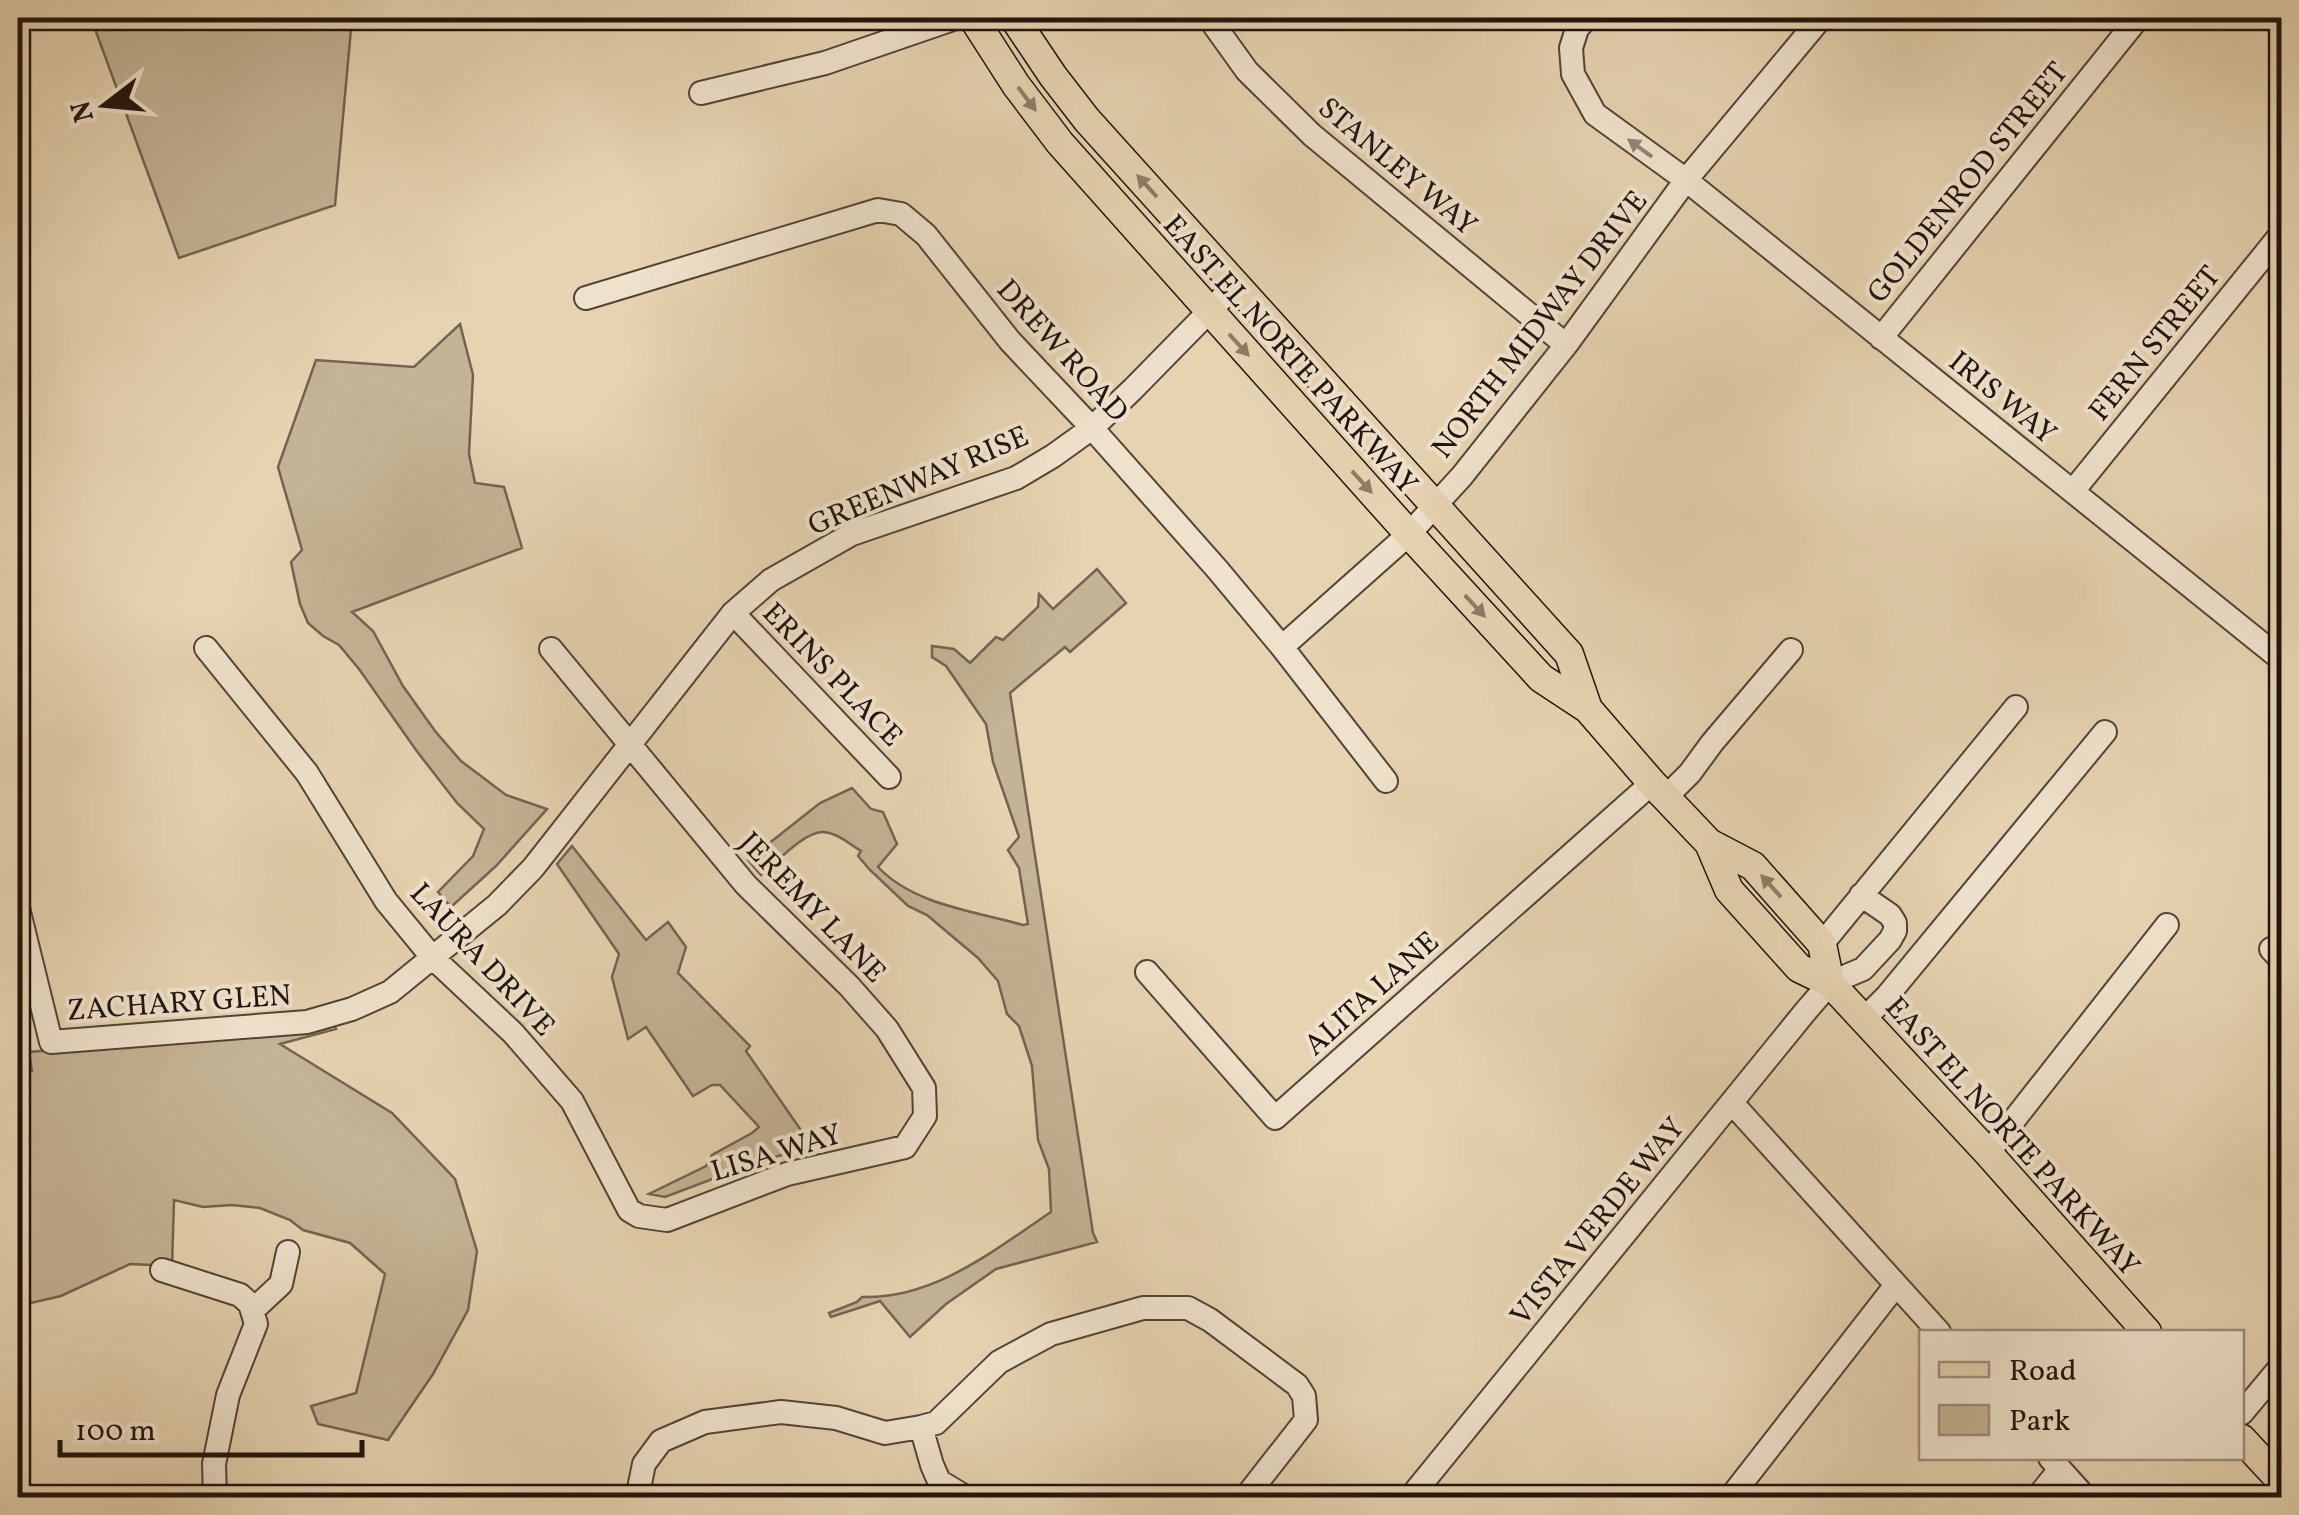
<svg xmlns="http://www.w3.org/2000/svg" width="2299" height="1515" viewBox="0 0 2299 1515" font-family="Vollkorn,serif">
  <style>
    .green { fill: #c4b395; stroke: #726452; stroke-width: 2.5 }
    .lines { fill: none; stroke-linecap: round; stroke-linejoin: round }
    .minor-casing { stroke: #514437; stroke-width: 26 }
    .major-casing { stroke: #1f140e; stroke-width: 31 }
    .minor { stroke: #efe2cc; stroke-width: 22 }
    .major { stroke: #e6d3b1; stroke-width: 28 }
    .oneway { fill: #8c7d68 }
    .oneway2 { fill: #918576 }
    .labels { text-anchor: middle; stroke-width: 8; stroke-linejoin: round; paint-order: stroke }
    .street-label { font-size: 30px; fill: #1f140e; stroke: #efe2cc }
  </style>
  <rect width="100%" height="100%" fill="#e6d3b1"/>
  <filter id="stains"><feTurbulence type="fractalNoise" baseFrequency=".002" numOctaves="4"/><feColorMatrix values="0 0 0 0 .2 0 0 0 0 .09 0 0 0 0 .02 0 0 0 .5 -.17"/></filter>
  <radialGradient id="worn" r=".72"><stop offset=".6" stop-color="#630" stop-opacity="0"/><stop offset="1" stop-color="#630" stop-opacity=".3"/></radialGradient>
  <path class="green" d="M 91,18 L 352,18 L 335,205 L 179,258 Z
    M 460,324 L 473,375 L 469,454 L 475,483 L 504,487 L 522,548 L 352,612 L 373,631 L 403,686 L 435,731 L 461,761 L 506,795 L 547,809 L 496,866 L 451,907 L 438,892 L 473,856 L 484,829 L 457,803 L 416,750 L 359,669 L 339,645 L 323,636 L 308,623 L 300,604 L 291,562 L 302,550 L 278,467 L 316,360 L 414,367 Z
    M 1097,569 L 1126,603 L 1070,652 L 1065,647 L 1010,693 L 1093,1233 L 1097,1242 L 996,1269 L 946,1304 L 910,1337 L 880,1301 L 831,1317 L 829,1313 L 857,1302 L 862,1297 C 934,1299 993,1251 1051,1212 L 1049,1169 L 1038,1140 L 1032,1066 L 1019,1026 L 1007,1014 L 998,981 L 978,958 L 927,915 L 908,906 L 869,869 L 858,856 L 861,851 C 849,844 838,833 823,832 C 805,831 776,863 761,875 L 748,860 L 820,803 L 852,788 L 871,809 L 883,812 L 897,844 L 878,867 C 914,905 974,911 1023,925 L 1028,924 L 1019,868 L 1008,850 L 1019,837 L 993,762 L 986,724 L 946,666 L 932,657 L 932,646 L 954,649 L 970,663 L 996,637 L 1003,640 L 1038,607 L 1039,594 L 1053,609 Z
    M 572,846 L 646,940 L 668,922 L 686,947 L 678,973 L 750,1046 L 746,1051 L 812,1146 L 755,1163 L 665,1197 L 649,1194 L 706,1166 L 712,1155 L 752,1133 L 759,1127 L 720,1085 L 712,1085 L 693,1096 L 646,1027 L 628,1039 L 612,977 L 619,954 L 557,864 Z
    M 333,1023 L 336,1029 L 280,1044 L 392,1113 L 455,1179 L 477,1251 L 468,1310 L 433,1374 L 388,1440 L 318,1424 L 311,1406 L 356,1393 L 385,1274 L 350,1243 L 303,1230 L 290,1220 L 260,1208 L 232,1205 L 203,1207 L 174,1200 L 172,1266 L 130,1264 L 61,1296 L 18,1306 L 18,1073 L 32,1071 L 29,1052 L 275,1032 Z"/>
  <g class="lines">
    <defs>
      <path id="minor" d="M 1209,18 L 1247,71 L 1312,135 L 1566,345
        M 1586,18 L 1577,29 L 1571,48 L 1573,74 L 1595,114 L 1686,180 L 2282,660
        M 701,93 L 825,63 L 956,18
        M 586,298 L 878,210 L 901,214 L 926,235 L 1010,341 L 1092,428 L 1217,569 L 1282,647 L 1386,781
        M 1881,338 L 2138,18
        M 2073,491 L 2282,233
        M 733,613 L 889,777
        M 1282,647 L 1409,534 L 1462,476 L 1566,345 L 1686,180 L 1821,18
        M 206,648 L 307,773 L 386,901 L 432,957 L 513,1033 L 572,1101 L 629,1210 L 639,1216 L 667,1220 L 787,1174 L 905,1147 L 925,1116 L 924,1088 L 887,1029 L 849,986 L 746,885 L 551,649
        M 1666,797 L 1690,773 L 1712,743 L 1791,650
        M 18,908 L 51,1042 L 307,1022 L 352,1009 L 390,992 L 497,905 L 533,868 L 733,613 L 771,580 L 852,534 L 1016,478 L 1053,456 L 1092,428 L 1133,389 L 1235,285
        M 1822,944 L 2016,707
        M 2271,949 L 2282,961
        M 1147,972 L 1275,1118 L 1652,783
        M 1864,1019 L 1887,996 L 2105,732
        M 1732,1103 L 1939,1332
        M 1988,1153 L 2167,925
        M 162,1270 L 240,1295 L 250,1304 L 256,1324 L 228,1395 L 214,1464 L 215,1498
        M 252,1311 L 281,1284 L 288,1252
        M 2242,1413 L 2282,1365
        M 921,1427 L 932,1465 L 939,1481 L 967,1498
        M 2050,1458 L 2086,1498
        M 637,1498 L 644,1464 L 661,1441 L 705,1422 L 781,1412 L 836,1418 L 885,1433 L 921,1427 L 936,1423 L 999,1362 L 1051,1334 L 1143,1308 L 1188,1308 L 1210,1320 L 1297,1385 L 1304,1396 L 1306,1420 L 1245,1498
        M 1410,1498 L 1805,1012 L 1830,983 L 1863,969 L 1890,940 L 1895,931 L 1895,923 L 1890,915 L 1861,895
        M 1730,1498 L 1896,1285
        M 2037,1498 L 2060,1469"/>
      <path id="major" d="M 973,18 L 1016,85 L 1060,143 L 1409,534 L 1541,678 L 1588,709 L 1652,783 L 1709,843 L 1753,866 L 1822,944 L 1830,983
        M 1014,18 L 1053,76 L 1087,120 L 1569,654 L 1588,709
        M 1709,843 L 1729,890 L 1799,968 L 1830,983 L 1988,1153 L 2147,1332
        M 2242,1439 L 2282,1482"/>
    </defs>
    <use href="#minor" class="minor-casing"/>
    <use href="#major" class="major-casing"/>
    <use href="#minor" class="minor"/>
    <use href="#major" class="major"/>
  </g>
  <defs><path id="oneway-solid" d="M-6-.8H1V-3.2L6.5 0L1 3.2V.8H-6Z" transform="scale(2.5)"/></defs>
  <g class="oneway">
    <use href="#oneway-solid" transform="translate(1027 99) rotate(53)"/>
    <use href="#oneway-solid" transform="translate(1147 186) rotate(-132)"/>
    <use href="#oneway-solid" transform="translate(1239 345) rotate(48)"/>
    <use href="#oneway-solid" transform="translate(1362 482) rotate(48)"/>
    <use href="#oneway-solid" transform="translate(1475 606) rotate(47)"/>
    <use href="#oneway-solid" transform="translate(1771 886) rotate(-132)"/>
  </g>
  <use class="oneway2" href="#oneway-solid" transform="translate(1640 148) rotate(-144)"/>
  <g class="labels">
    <g class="street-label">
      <text transform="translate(1398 166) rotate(40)" y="10">STANLEY WAY</text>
      <text transform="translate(1967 182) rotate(-51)" y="10">GOLDENROD STREET</text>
      <text transform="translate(1539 324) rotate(-52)" y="10">NORTH MIDWAY DRIVE</text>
      <text transform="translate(2154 343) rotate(-51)" y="10">FERN STREET</text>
      <text transform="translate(1063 350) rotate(48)" y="10">DREW ROAD</text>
      <text transform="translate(1291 354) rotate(48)" y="10">EAST EL NORTE PARKWAY</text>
      <text transform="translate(2003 397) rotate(39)" y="10">IRIS WAY</text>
      <text transform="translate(918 480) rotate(-23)" y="10">GREENWAY RISE</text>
      <text transform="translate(833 674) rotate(46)" y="10">ERINS PLACE</text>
      <text transform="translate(813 907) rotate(46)" y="10">JEREMY LANE</text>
      <text transform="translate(483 959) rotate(47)" y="10">LAURA DRIVE</text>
      <text transform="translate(1371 993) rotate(-42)" y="10">ALITA LANE</text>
      <text transform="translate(179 1002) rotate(-4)" y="10">ZACHARY GLEN</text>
      <text transform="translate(2013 1136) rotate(48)" y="10">EAST EL NORTE PARKWAY</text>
      <text transform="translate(776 1152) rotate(-17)" y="10">LISA WAY</text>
      <text transform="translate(1597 1221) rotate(-51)" y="10">VISTA VERDE WAY</text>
    </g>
  </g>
  <rect width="2299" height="1515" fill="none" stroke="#e6d3b1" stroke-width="60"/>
  <rect x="20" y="20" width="2259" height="1475" fill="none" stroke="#1f140e" stroke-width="5"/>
  <rect x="30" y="30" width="2239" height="1455" fill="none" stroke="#1f140e" stroke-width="2.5"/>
  <rect x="1919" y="1330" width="325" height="130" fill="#efe2cc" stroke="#9c9080" stroke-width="2.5"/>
  <rect x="1939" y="1362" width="50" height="15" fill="#e6d3b1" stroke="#9c9080" stroke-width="2.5"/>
  <text x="2009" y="1380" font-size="30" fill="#1f140e">Road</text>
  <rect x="1939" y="1405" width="50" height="30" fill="#c4b395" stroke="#9c9080" stroke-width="2.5"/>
  <text x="2009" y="1430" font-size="30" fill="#1f140e">Park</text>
  <g transform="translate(105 105) rotate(254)" stroke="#efe2cc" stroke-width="8" paint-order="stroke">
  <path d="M0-8L18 38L0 25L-18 38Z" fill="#1f140e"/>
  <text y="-15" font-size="28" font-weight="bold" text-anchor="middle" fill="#1f140e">N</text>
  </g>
  <path d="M60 1440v15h302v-15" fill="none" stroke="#1f140e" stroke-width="5"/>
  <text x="75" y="1440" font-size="30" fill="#1f140e" stroke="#efe2cc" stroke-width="8" paint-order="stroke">100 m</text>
  <rect width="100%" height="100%" filter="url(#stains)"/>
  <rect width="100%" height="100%" fill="url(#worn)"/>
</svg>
